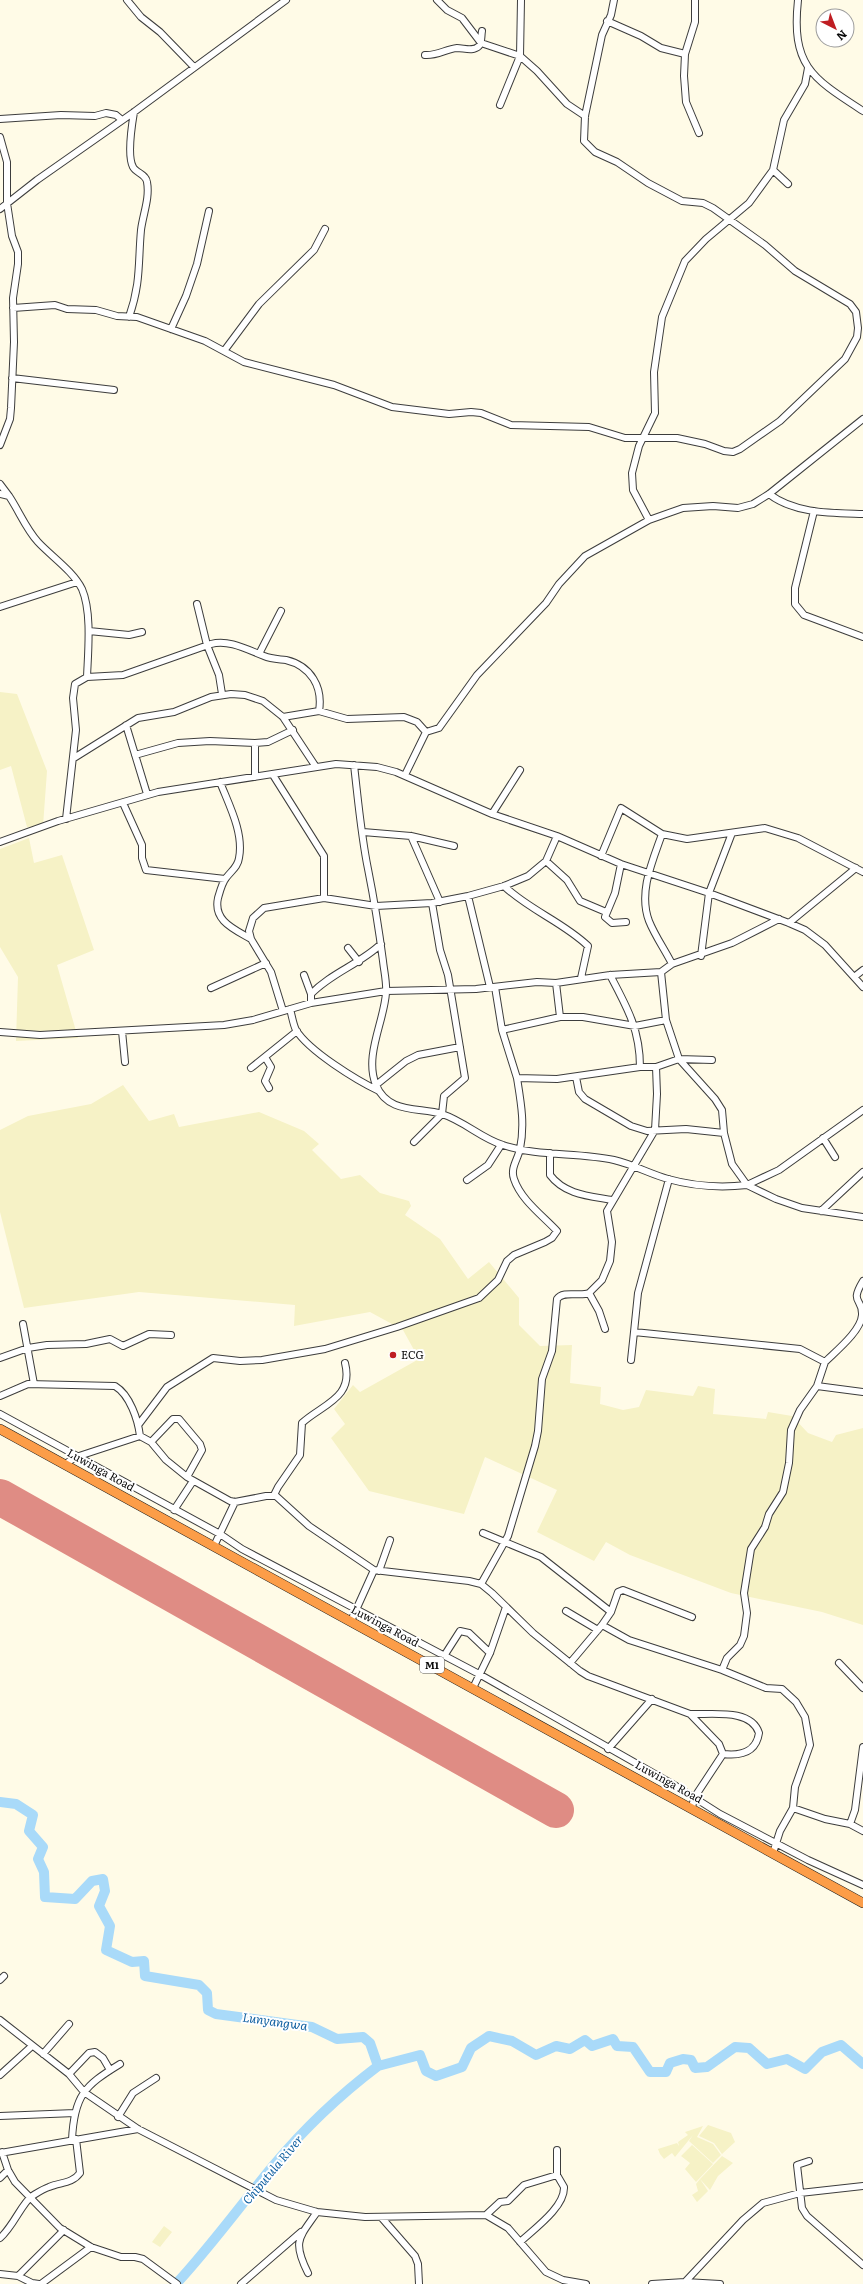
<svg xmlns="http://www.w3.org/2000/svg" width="863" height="2284" viewBox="0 0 863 2284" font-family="Literata,serif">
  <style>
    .farmland { fill: #f6f2c6 }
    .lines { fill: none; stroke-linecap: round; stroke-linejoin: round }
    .river { stroke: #a9daf9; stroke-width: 10 }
    .runway { stroke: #df8c84; stroke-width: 36 }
    .minor-casing { stroke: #3d3d3d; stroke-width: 8 }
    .highway-casing { stroke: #1b1b1b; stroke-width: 10 }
    .minor { stroke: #fff; stroke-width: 6 }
    .highway { stroke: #fc9d48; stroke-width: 9 }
    .poi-dot { fill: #bf1d22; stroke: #fff; stroke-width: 1.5 }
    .labels { text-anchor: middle; stroke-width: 4; stroke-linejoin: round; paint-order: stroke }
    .shield { fill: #fff; stroke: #545454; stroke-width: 1 }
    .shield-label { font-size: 10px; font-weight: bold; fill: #0a0a0a }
    .poi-label { font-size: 11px; fill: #0a0a0a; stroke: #fff; text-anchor: start }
    .street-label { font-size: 11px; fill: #0a0a0a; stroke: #fff }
    .water-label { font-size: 12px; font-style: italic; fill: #0f5fa0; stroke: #fff }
  </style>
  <rect width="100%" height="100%" fill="#fffbe7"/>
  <path class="farmland" d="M 0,692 L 17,694 L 47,771 L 43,826 L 27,827 L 11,766 L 0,770 Z
    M 29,838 L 34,863 L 62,855 L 94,950 L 57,965 L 78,1038 L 16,1041 L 18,977 L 0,947 L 0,849 Z
    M 123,1085 L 149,1121 L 174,1114 L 179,1127 L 259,1112 L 304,1131 L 319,1144 L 312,1150 L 341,1179 L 360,1175 L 380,1193 L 409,1201 L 411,1206 L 405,1215 L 440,1239 L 468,1279 L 489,1262 L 519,1298 L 519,1325 L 540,1346 L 572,1345 L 570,1383 L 601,1387 L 600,1404 L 623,1410 L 639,1407 L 646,1390 L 693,1396 L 698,1386 L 715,1389 L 713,1414 L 766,1419 L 768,1412 L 792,1416 L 808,1433 L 832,1442 L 836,1435 L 863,1428 L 863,1625 L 822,1612 L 731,1593 L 630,1555 L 606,1542 L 594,1561 L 537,1532 L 557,1490 L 485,1457 L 464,1514 L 369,1491 L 331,1438 L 345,1424 L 334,1409 L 353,1385 L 360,1392 L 419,1359 L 403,1330 L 370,1312 L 294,1326 L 295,1305 L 139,1292 L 24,1308 L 0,1212 L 0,1130 L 28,1116 L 91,1104 Z
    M 708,2125 L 731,2133 L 735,2142 L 722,2154 L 714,2143 L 699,2136 Z
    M 703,2126 L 697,2137 L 713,2144 L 721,2155 L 713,2163 L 689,2141 L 693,2135 L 675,2157 L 672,2153 L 664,2159 L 660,2154 L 658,2149 L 677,2143 L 679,2146 L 678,2142 L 688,2135 L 685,2132 Z
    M 692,2145 L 713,2164 L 696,2182 L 685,2169 L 690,2163 L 681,2156 Z
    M 722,2156 L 733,2163 L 718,2176 L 710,2190 L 700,2179 L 708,2191 L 697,2202 L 692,2195 L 698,2191 L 696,2184 L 700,2179 Z
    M 164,2226 L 172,2232 L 160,2247 L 152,2242 Z"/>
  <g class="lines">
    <path class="river" d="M 0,1802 L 16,1804 L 33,1815 L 29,1831 L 43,1847 L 38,1859 L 44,1872 L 45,1897 L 75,1899 L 92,1881 L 103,1879 L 105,1891 L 99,1906 L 110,1926 L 106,1950 L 132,1962 L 144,1961 L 145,1976 L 199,1985 L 207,1993 L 208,2010 L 216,2014 L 312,2027 L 337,2039 L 363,2037 L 370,2043 L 378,2066 L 420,2055 L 426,2071 L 436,2076 L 462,2067 L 471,2048 L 489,2036 L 512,2041 L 536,2055 L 556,2046 L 570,2049 L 585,2040 L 592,2046 L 613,2039 L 617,2046 L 633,2047 L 650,2072 L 666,2072 L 670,2063 L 683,2059 L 691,2060 L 695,2068 L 707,2067 L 735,2047 L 749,2048 L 767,2064 L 787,2059 L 805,2069 L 822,2052 L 841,2045 L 863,2064
      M 176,2284 C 211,2246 240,2206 273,2166 C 303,2130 341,2094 378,2066"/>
    <path class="runway" d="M 0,1497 L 556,1810"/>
    <defs>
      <path id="minor" d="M 127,0 L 141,17 L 160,32 L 194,67
        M 437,0 L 447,10 L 462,18 L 481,43 L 520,56 L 537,71 L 567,104 L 585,116
        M 695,0 L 695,22 L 685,54 L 684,76 L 686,102 L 699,133
        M 798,0 C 791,66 812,78 863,111
        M 607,21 L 641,36 L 661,48 L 685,54
        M 425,55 C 437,56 446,49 457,48 C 464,48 473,52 479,46 C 482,43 481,36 482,31
        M 500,105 L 520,56 L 521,0
        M 0,119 L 61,115 L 95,116 L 106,113 L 116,115 L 122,120
        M 0,137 L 7,162 L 7,203 L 12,236 L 18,252 L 18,264 L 13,298 L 14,342 L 11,408 L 10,419 L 0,445
        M 773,170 L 788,184
        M 0,209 L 37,180 L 134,112 L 286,0
        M 13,308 L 55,305 L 67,309 L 96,310 L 117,316 L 137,317 L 205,341 L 244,362 L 334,385 L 392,407 L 449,414 L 471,412 L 481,413 L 511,425 L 589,427 L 625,438 L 677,438 L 705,444 L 724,451 L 733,452 L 740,449 L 780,421 L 845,359 L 857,337 L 858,328 L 856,312 L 850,304 L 795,271 L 765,245 L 713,208 L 703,203 L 682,201 L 648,183 L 617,162 L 595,152 L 584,141 L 585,116 L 602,35 L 611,15 L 614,0
        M 129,317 C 141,283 138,263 141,230 C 143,214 150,198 147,182 C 146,174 136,173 133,167 C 127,156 132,124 134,112
        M 171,329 L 186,296 L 197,264 L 209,211
        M 224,351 L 259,304 L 314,250 L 325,229
        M 12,378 L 114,390
        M 0,484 L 9,496
        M 0,494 L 9,496 C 19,511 26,529 38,542 C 52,557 73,571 82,589 C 92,612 88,652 87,677 L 75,684 L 73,698 L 76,730 L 66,819
        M 769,494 C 795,514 832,513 863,514
        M 814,511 L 795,588 L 795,604 L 804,615 L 863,637
        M 649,520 L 633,490 L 632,473 L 639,446 L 655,413 L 654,372 L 662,317 L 685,261 L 706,239 L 749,203 L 773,170 L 784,120 L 805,84 L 808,68
        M 197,604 L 207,645 L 219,675 L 222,694
        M 0,607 L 77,582
        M 89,631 L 129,635 L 142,632
        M 259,654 L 281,611
        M 87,677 L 123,675 L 211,644 C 229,639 248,650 264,656 C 271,659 278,659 286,660 C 311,666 323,687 319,711
        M 283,717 L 319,711 L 347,719 L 404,717 L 417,722 L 426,732
        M 126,725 L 147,794
        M 255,743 L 255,777
        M 135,755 L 178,743 L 210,741 L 255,743 L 268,742 L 293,730
        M 74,758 L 138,718 L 174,712 L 211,697 L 231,694 L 245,695 L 263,701 L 283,717 L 316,767
        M 354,765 C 358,799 361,835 368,869 C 374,899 379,930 383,961 C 384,971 387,983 386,993 C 384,1022 364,1056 376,1085 C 388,1114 419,1107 442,1114 C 464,1121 482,1139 503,1145 C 539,1157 577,1152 614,1160 C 632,1164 650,1174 668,1179 C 693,1186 721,1188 747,1185 L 732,1164 L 724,1133 L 722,1110 L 715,1099 L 679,1059
        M 273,775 L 324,856 L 324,898
        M 405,775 L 426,732 L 439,728 L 477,675 L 546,603 L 559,584 L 585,556 L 649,520 L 683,508 L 713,506 L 738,508 L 753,504 L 769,494 L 863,419
        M 220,782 C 229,805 244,833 239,858 C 238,867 231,871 226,878 C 222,883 220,891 218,898 C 213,921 234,929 251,939
        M 123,803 L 142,845 L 142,858 L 146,870 L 225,879
        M 492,814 L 520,770
        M 363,832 L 411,836 L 454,846
        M 411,836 L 440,902
        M 0,842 L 58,821 L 158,792 L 336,764 L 377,767 L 396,772 L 492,814 L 557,836 L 621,864 L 709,893 L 789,923 L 805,930 L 825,945 L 863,987
        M 601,856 L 621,808 L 662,834
        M 546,861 L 567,880 L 580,901 L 606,912
        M 621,864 L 615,893 L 605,917 L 612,923 L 626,922
        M 504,886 C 529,910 563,922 588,946 L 581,978
        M 468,896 L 490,987
        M 789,923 L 856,868
        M 348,948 L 359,962
        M 701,956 L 709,893 L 732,833
        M 672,964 C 665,950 655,936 649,921 C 638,892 653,860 662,834 L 687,839 L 765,828 L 798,838 L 863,872
        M 304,975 L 311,994
        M 610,975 C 627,1007 640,1030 640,1067
        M 854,977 L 863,970
        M 556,983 L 560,1017
        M 495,987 L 502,1030 L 517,1078 L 557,1079 L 640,1067 L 656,1067 L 679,1059 L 666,1020 L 661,972
        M 211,988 L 266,963
        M 311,1003 L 311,994 C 331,973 360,964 381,944
        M 290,1009 C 292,1016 293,1024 296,1030 C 309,1051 356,1080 379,1091
        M 283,1011 L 271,972 L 251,939 L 249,931 L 253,918 L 264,908 L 324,898 L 376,906 L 432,903 L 468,896 L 504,886 L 528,876 L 546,861 L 557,836
        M 502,1030 L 560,1017 L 583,1017 L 635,1026 L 666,1020
        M 122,1031 L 125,1062
        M 0,1032 L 40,1035 L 224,1025 L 253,1020 L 311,1003 L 386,991 L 476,989 L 537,982 L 556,983 L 610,975 L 661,972 L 672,964 L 732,943 L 779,919
        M 265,1057 L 271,1067 L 265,1081 L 269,1088
        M 679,1059 L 712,1060
        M 251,1068 L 297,1031
        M 576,1077 L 579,1092 L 585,1099 L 631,1126 L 647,1131 L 686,1129 L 724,1133
        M 376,1085 L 406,1061 L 418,1055 L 460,1047
        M 863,1110 L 779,1170 L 747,1185 L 776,1199 L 802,1208 L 863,1217
        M 823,1138 L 835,1157
        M 414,1142 L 442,1114 L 444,1096 L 465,1078 L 448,975 L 440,950 L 432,903
        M 550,1153 L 550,1175 C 565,1195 590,1196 612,1200
        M 669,1179 L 638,1293 L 634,1332 L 800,1349 L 825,1362 C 836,1351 861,1331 862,1315 C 863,1298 849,1304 863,1281
        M 467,1180 L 488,1165 L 501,1145
        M 821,1211 L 863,1172
        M 23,1324 L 34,1384
        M 605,1329 L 599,1311 L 589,1293 L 602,1280 L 610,1261 L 612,1242 L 607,1211 L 655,1130 L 657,1094 L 656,1067
        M 0,1358 L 28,1348 L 47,1345 L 86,1344 L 110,1339 L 123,1346 L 149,1334 L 171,1335
        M 631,1360 L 634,1332
        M 825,1362 L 817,1386 L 863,1392
        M 0,1396 L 28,1384 L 115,1386 C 130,1395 138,1420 140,1436 L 151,1442 L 166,1460 L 187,1477 L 230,1501 L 235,1502 L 266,1496 L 276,1496 L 309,1526 L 374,1570 L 469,1581 L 481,1584 L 492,1593 L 533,1633 L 580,1671 L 588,1676 L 690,1714 L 719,1744 L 723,1754 L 694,1798 L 692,1808
        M 0,1414 L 220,1534 L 242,1549 L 479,1674 L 676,1786 L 720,1814 L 808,1860 L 863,1885
        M 139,1424 L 167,1387 L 213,1358 L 240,1361 L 262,1360 L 325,1349 L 397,1327 L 479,1298 L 498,1280 L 507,1261 L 514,1255 L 545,1242 L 552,1238 L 557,1231 C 542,1215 521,1200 514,1179 C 510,1168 518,1159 520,1149 C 525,1124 521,1103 517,1078
        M 151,1442 L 173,1419 L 179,1419 L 200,1444 L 202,1450 L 187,1477
        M 65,1464 L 76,1457 L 140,1436
        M 274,1495 L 278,1487 L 300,1455 L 302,1423 C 323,1404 354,1398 345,1363
        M 174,1510 L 193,1481
        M 483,1533 L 541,1557 L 611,1612
        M 214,1546 L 235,1502
        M 379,1571 L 390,1540
        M 481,1584 L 508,1536 L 535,1446 L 538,1431 L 542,1379 L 552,1351 L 557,1299 C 563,1290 580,1297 589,1293
        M 566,1611 L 598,1630
        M 351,1621 L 374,1570
        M 602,1625 L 629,1640 L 722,1670 L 766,1688 L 782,1689 L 796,1702 L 805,1717 L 810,1745 L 795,1787 L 793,1808 L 780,1831 L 773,1853
        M 444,1656 L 460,1631 L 469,1633 L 490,1653
        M 570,1663 L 602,1625 L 611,1612 L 618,1592 L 623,1590 L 692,1617
        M 839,1663 L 863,1688
        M 722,1670 L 727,1658 L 740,1645 L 744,1636 L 747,1613 L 744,1593 L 751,1549 L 765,1527 L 769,1514 L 783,1492 L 789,1463 L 791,1430 L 800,1410 L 817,1386
        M 473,1688 L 490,1653 L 506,1607
        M 690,1714 C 711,1715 751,1708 759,1733 C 756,1753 740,1756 723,1754
        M 608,1749 L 652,1699
        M 793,1808 L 825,1819 L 850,1824 L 863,1831
        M 850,1824 L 855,1810 L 863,1747
        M 0,1980 L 4,1976
        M 0,2020 L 69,2074 L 84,2092 L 138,2129 L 276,2200 L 317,2212 L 365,2217 L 486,2215 L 508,2228 L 546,2272 L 563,2280 L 586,2284
        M 43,2054 L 69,2024
        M 69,2074 L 89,2053 L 95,2052 L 103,2058 L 110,2070
        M 0,2075 L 32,2046
        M 0,2116 L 75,2113
        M 118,2117 L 133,2093 L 156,2078
        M 72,2140 C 74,2096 84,2086 120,2064
        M 2,2152 L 8,2170 L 15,2182 L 60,2228 L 91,2247 L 121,2257 L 135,2257 L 143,2259 L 177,2284
        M 0,2153 L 138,2129
        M 809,2161 L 797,2165 L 802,2208 L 807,2216 L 863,2265
        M 557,2175 L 557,2150
        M 0,2178 L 8,2170
        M 486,2215 L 500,2202 L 508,2201 L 524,2185 L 557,2175 L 564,2187 C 565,2207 534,2229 520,2242
        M 381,2217 L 415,2256 L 418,2264 L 419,2284
        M 0,2238 C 13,2227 22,2203 32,2196 C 37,2193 43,2189 49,2187 C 60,2182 72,2184 80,2173 L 76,2139
        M 308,2273 C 292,2241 299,2238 317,2212
        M 0,2274 L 18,2276 L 64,2230
        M 18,2276 L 32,2283 L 39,2284
        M 685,2282 L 743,2220 L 763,2203 L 800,2193 L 863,2186
        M 41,2284 L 91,2247
        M 241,2284 L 301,2232
        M 652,2284 L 685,2282 L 720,2284"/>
      <path id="highway" d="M 0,1429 L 863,1903"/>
    </defs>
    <use href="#minor" class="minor-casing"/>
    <use href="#highway" class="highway-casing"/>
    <use href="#minor" class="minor"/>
    <use href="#highway" class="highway"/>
  </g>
  <circle class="poi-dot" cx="393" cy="1355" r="4"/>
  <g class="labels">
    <rect class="shield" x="420" y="1657" width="24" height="16" rx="3"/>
    <g class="shield-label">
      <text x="432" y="1669">M1</text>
    </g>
    <g class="poi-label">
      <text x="401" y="1359">ECG</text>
    </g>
    <g class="street-label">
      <text transform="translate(101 1470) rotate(29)" y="4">Luwinga Road</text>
      <text transform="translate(385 1626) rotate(28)" y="4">Luwinga Road</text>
      <text transform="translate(669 1782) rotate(29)" y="4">Luwinga Road</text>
    </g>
    <g class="water-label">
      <text transform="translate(275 2022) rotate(8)" y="4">Lunyangwa</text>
      <text transform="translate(273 2170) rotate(-50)" y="4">Chiputula River</text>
    </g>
  </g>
  <g transform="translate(835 28) rotate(138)"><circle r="19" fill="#ffffff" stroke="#9d9d9d"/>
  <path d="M0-3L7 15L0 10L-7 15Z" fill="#bf1d22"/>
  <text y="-6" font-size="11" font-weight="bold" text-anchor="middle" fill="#0a0a0a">N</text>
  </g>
</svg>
